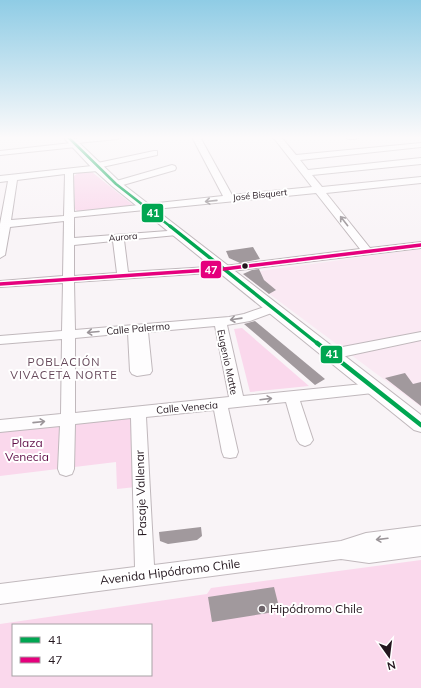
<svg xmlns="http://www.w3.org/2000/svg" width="421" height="688" viewBox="0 0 421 688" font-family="Mulish,sans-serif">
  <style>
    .built { fill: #fae9f3 }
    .green { fill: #fad8ec; fill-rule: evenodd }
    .building { fill: #a1999d }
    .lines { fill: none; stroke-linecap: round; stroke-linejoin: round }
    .minor-casing { stroke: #c0b8bc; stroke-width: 2 }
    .major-casing { stroke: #c0b8bc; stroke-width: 2 }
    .minor { fill: #fefdfe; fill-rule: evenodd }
    .major { fill: #fefdfe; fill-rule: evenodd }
    .bus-1-far2-casing { stroke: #fff; stroke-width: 4.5 }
    .bus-1-far1-casing { stroke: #fff; stroke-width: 6 }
    .bus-1-casing { stroke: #fff; stroke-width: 8 }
    .bus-2-casing { stroke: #fff; stroke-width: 6 }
    .bus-1-far2 { stroke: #00a651; stroke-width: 2.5 }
    .bus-1-far1 { stroke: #00a651; stroke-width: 3.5 }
    .bus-1 { stroke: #00a651; stroke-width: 4.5 }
    .bus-2 { stroke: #e5007d; stroke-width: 3.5 }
    .oneway { stroke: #9b9599 }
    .bus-dot { fill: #23161e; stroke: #fff; stroke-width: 1.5 }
    .poi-dot { fill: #6e646a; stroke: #fff; stroke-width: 1.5 }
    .labels { text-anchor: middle; stroke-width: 4; stroke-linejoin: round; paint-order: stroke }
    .far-street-label { font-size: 9px; fill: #23161e; stroke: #fff }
    .street-label { font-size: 10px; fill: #23161e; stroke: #fff }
    .neighbourhood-label { font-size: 11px; letter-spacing: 1px; fill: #634557; stroke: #fff }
    .near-park-label { font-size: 12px; fill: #611049; stroke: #fff }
    .near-street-label { font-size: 12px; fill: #23161e; stroke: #fff }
    .near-poi-label { font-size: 12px; fill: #23161e; stroke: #fff; text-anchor: start }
    .line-badge { stroke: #fff; stroke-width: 1.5 }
    .badge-label { font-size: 11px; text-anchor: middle; font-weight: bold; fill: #fff }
  </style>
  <rect width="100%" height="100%" fill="#f9f4f7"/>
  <path class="built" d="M 421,249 L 421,407 L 244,275 L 260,271 Z"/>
  <path class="green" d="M 92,172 L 133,205 L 130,207 L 77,211 L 75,209 L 74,176 L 78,173 Z
    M 242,328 L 309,386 L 250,392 L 234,329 Z
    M 133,418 L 136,487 L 117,489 L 116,462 L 0,476 L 0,430 Z
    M 421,560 L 421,688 L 0,688 L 0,624 L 207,594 L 211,588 ZM 13,625 L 151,625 L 151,675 L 13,675 Z"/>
  <path class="building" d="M 253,247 L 260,259 L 240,263 L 229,258 L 226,251 Z
    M 259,269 L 264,280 L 276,290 L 269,294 L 243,274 L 252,270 Z
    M 255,321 L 325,379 L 315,385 L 244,324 Z
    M 405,373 L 413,384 L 421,382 L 421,406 L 385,378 Z
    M 201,527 L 202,536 L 197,540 L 168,544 L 160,541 L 159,532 Z
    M 274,587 L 280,611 L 212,622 L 208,597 Z"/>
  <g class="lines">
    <defs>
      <path id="minor" d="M 92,137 L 121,137 L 117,139 L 77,143 L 80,145 L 76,147 L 0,155 L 0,151 L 71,143 L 68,141 L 69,139 Z
        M 192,137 L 200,137 L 232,195 L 312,187 L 273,137 L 281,137 L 296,155 L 421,143 L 421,147 L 300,160 L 308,170 L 421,158 L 421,164 L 312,175 L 322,187 L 421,177 L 421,183 L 326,193 L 370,248 L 421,242 L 421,248 L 224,272 L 74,282 L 75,330 L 229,317 L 244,314 L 273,304 L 277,305 L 279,308 L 277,311 L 250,321 L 227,325 L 243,396 L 373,383 L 378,384 L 380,388 L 378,392 L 373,393 L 300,401 L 313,440 L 310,444 L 305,446 L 300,444 L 297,440 L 286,402 L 228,408 L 238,452 L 236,457 L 230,458 L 224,457 L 222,452 L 214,410 L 146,417 L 154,565 L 341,541 L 366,533 L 421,526 L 421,556 L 369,563 L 341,559 L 0,604 L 0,584 L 135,567 L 131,418 L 75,424 L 74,469 L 72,474 L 66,476 L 60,474 L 58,469 L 60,426 L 0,432 L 0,420 L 61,414 L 62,339 L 0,344 L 0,336 L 62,331 L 63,283 L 0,287 L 0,281 L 63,276 L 64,221 L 10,227 L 5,255 L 0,258 L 0,224 L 8,181 L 0,182 L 0,176 L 92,166 L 93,164 L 154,151 L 157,151 L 157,155 L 102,167 L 101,170 L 98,171 L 73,173 L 74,212 L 223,196 ZM 65,174 L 64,216 L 11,220 L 17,180 ZM 316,193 L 360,249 L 224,266 L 128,272 L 124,240 L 177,235 L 182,232 L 181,230 L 74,238 L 74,217 ZM 113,241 L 117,273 L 74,276 L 74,245 ZM 215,326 L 229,397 L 75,413 L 75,338 L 128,333 L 130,371 L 132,374 L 137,376 L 150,374 L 152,371 L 148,332 Z
        M 347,137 L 359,137 L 355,139 L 348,139 Z
        M 172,165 L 175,166 L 176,168 L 175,170 L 116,187 L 112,184 L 113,182 Z
        M 421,332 L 421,340 L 332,359 L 327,357 L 325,354 L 327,351 L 332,349 Z"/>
      <path id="major" d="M 63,137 L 73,137 L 120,182 L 421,415 L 421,432 L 414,430 L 112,186 L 92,168 Z"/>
    </defs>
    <use href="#minor" class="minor-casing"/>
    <use href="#major" class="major-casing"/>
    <use href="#minor" class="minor"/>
    <use href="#major" class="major"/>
    <defs>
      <path id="bus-1-far2" d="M 68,137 L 116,184 L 171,227"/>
      <path id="bus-1-far1" d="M 170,226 L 318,344"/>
      <path id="bus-1" d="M 317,343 L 421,425"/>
      <path id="bus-2" d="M 0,284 L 224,269 L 421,245"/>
    </defs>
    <use href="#bus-1-far2" class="bus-1-far2-casing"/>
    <use href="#bus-1-far1" class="bus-1-far1-casing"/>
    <use href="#bus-1" class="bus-1-casing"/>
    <use href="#bus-2" class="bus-2-casing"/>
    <use href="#bus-1-far2" class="bus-1-far2"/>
    <use href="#bus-1-far1" class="bus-1-far1"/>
    <use href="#bus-1" class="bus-1"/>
    <use href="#bus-2" class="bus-2"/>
  </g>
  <defs><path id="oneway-shaft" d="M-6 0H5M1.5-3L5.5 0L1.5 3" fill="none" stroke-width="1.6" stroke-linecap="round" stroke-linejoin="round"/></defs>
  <g class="oneway">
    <use href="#oneway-shaft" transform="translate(211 201) rotate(174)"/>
    <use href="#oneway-shaft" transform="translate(344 221) rotate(-128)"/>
    <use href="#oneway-shaft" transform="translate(236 319) rotate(172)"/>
    <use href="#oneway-shaft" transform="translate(93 332) rotate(175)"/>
    <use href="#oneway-shaft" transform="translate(266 399) rotate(-7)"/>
    <use href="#oneway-shaft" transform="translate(39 422) rotate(-6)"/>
    <use href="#oneway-shaft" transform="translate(382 539) rotate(173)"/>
  </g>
  <linearGradient id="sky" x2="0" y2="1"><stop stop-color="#8fcce5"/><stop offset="0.59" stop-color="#fcfafb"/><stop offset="1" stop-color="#fcfafb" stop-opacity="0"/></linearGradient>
  <rect width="421" height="233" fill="url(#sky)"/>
  <circle class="bus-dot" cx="245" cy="266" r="3.5"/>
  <circle class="poi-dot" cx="262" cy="609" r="4"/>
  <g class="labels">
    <g class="far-street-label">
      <text transform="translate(260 195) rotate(-6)" y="3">José Bisquert</text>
      <text transform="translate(123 237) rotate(-5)" y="3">Aurora</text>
    </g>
    <g class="street-label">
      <text transform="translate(138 328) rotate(-5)" y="4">Calle Palermo</text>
      <text transform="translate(228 362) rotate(78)" y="4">Eugenio Matte</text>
      <text transform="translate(187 407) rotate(-5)" y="4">Calle Venecia</text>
    </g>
    <g class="neighbourhood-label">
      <text x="64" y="366">POBLACIÓN<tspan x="64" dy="13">VIVACETA NORTE</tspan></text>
    </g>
    <g class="near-park-label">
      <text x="27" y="447">Plaza<tspan x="27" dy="14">Venecia</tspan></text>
    </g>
    <g class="near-street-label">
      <text transform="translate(141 493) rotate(-92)" y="4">Pasaje Vallenar</text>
      <text transform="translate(170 572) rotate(-7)" y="4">Avenida Hipódromo Chile</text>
    </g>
    <g class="near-poi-label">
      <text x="270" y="613">Hipódromo Chile</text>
    </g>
  </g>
  <g class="line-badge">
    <rect x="141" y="203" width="23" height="20" rx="4" fill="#00a651"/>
    <rect x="200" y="260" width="22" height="19" rx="4" fill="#e5007d"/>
    <rect x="320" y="345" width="23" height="19" rx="4" fill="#00a651"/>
  </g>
  <g class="badge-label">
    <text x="153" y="217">41</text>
    <text x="211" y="274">47</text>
    <text x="332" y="358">41</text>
  </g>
  <rect x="12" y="624" width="140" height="52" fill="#ffffff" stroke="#a7a2a5"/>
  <rect x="20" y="637" width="20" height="6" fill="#00a651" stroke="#a7a2a5"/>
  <text x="48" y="644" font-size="12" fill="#23161e">41</text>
  <rect x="20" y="657" width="20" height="6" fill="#e5007d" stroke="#a7a2a5"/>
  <text x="48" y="664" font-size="12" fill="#23161e">47</text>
  <g transform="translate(389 656) rotate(166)" stroke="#ffffff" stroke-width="3" paint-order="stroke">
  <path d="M0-3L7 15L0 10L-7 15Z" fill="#23161e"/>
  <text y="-6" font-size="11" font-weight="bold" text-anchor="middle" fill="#23161e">N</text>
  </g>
</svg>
